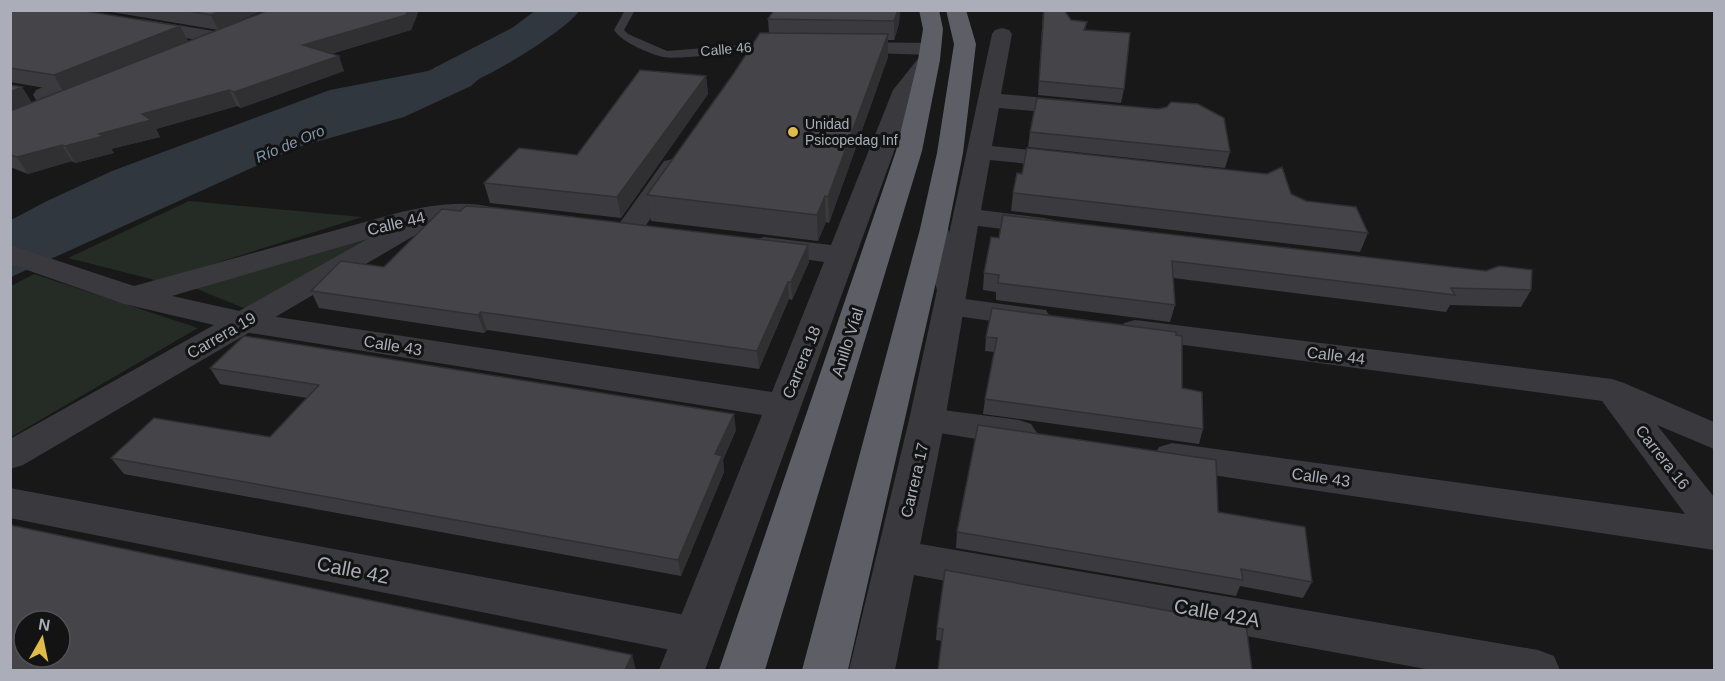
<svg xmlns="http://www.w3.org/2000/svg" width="1725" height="681" viewBox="0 0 1725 681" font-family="Arial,sans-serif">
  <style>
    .green { fill: #242c25 }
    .water { fill: #31373e }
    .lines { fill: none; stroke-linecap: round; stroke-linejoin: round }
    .river { fill: #31373e; fill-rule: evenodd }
    .service { fill: #39393e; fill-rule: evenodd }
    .minor { fill: #39393e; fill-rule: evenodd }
    .tertiary { fill: #39393e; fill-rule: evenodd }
    .trunk { fill: #5d5e66; fill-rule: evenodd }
    .wall { fill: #3b3b3f }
    .shaded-wall { fill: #303033 }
    .building { fill: #454549; stroke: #303033; stroke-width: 1.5; fill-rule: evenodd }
    .poi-dot { fill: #e0bb49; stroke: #131314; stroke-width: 2 }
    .labels { text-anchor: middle; stroke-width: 6; stroke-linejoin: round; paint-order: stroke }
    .far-street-label { font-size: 14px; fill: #abaeb8; stroke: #131314 }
    .far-poi-label { font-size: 14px; fill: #abaeb8; stroke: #131314; text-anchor: start }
    .far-water-label { font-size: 15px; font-style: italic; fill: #8698af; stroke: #131314 }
    .street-label { font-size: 16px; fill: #abaeb8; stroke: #131314 }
    .near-street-label { font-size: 20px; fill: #abaeb8; stroke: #131314 }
  </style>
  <rect width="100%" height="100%" fill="#181819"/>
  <path class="green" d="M 189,201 L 362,217 L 159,281 L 68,258 Z
    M 389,230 L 251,311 L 187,285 Z
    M 34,274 L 198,328 L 11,437 L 11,286 Z"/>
  <path class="water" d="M 536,11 L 555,11 L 471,86 L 404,117 L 298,147 L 11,277 L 11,220 L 47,201 L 112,171 L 330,90 L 428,71 L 513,33 Z"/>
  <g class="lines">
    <path class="river" d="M 536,10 L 580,10 C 565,32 478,85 452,89 C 446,90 440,88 434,86 L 427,77 L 434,68 L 512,28 Z"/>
    <path class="service" d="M 625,10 L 635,10 L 624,30 L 628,34 L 667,51 L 754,44 L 759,47 L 754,50 C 734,52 680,60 663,57 C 648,53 623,43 614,30 Z"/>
    <path class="minor" d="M 141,19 L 220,32 L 227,34 L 230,38 L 227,42 L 220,44 L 134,29 L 131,25 L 134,21 Z
      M 1002,28 L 1009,30 L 1012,34 L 1001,94 L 1078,101 L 1086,103 L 1089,108 L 1086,113 L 1078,115 L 999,108 L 992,146 L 1068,154 L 1077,156 L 1080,161 L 1077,166 L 1068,168 L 990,160 L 981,210 L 1044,218 L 1054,220 L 1058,226 L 1054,232 L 1044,234 L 978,226 L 967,290 L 962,296 L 958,298 L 1046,310 L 1050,317 L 1046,324 L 1035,327 L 949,315 L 938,313 L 934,306 L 938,299 L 945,297 L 942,296 L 937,290 L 992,34 L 995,30 Z
      M 846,42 L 931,43 L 938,45 L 941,49 L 938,53 L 931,55 L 839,52 L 836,48 L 839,44 Z
      M 93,66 L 101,67 L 104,72 L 101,77 L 52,100 L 44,102 L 36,100 L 33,95 L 36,90 Z
      M 673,159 L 682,161 L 685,166 L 639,236 L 629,238 L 619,236 L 615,230 L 619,224 L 664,161 Z
      M 432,206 L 441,208 L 445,214 L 441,220 L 23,465 L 10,469 L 10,439 L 423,208 Z
      M 1135,320 L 1612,379 L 1624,383 L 1714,422 L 1714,449 L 1657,425 L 1714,497 L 1714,550 L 1172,469 L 1159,465 L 1154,456 L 1159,447 L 1172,443 L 1685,514 L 1602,401 L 1124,337 L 1119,330 L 1124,323 Z
      M 927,408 L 1019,420 L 1031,424 L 1037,433 L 1031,442 L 1019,446 L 915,429 L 910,420 L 915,411 Z
      M 10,488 L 696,617 L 711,623 L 717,636 L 711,649 L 696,655 L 10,518 Z
      M 897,540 L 1538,650 L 1554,656 L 1560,670 L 1431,670 L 897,572 L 883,568 L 877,556 L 883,544 Z"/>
    <path class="tertiary" d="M 929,53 L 937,55 L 940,60 L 916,91 L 705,670 L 659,670 L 762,415 L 244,332 L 124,304 L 10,264 L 10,245 L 134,286 L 401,212 C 429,206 462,200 491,207 L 495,213 L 491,219 L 481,221 L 432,222 L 405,228 L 172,296 L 244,312 L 772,392 L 824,262 L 754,252 L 749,246 L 754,240 L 764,237 L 831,245 L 893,90 L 921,55 Z
      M 934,220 L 944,223 L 948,229 L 967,290 L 945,420 L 895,670 L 849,670 L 909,420 L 937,290 L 920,229 L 924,223 Z"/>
    <path class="trunk" d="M 919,10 L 939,10 L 943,29 L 940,60 L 922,151 L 765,670 L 719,670 L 896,151 L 918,60 L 923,29 Z
      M 946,10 L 966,10 L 976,44 L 963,153 L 948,229 L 848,670 L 802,670 L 920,229 L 937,153 L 954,44 Z"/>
  </g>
  <path class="wall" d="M 10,10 L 180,26 L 188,41 L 69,88 L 269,10 L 419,10 L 411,30 L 331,54 L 344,71 L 241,108 L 237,106 L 156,129 L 160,137 L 111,149 L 114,153 L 75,163 L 72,161 L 28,174 L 10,167 L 10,85 L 22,87 L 32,103 L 63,91 L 10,82 Z
    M 100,10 L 264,10 L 218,30 Z
    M 900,10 L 899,24 L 894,40 L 888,40 L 888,57 L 829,223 L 826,222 L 818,241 L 651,221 L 647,195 L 769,33 L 768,19 Z
    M 1043,10 L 1064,10 L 1071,20 L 1087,22 L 1085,30 L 1124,89 L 1121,103 L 1038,95 Z
    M 706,76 L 708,94 L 621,218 L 490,203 L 484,183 L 577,155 Z
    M 1030,132 L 1230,152 L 1225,168 L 1028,147 Z
    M 1013,193 L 1291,194 L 1368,233 L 1360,252 L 1011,211 Z
    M 991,237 L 1531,290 L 1521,307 L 1450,305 L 1446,312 L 1173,278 L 1175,305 L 1170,322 L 996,300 L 996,292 L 983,290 L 984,273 Z
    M 808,245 L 809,262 L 792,300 L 789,299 L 759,369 L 487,330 L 484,333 L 319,308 L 311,291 Z
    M 992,308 L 1182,388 L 1203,429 L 1199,444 L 983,414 L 985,399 L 994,352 L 985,351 L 986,337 Z
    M 210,368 L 736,430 L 723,460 L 724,472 L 681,576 L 124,474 L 111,458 L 270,437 L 307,398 L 220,384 Z
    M 1218,512 L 1312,582 L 1303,598 L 1240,586 L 1236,596 L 956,548 L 957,532 Z
    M 1246,625 L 942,641 L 936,640 L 937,628 Z"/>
  <path class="shaded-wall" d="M 223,10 L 264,10 L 218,30 L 211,15 Z
    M 408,10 L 419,10 L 411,30 L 309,60 L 303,45 Z
    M 898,10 L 900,10 L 899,24 L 894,40 L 894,21 Z
    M 180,26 L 188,41 L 63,91 L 54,75 Z
    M 888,34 L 888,57 L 829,223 L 828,197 Z
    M 339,56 L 344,71 L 241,108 L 234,92 Z
    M 706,76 L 708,94 L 621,218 L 617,197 Z
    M 22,87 L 32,103 L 10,112 L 10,92 Z
    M 229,90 L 237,106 L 156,129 L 160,137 L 111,149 L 114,153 L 75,163 L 65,146 L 99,134 L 142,114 Z
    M 62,145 L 72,161 L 28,174 L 17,157 Z
    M 825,196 L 826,222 L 818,241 L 817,215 Z
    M 808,245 L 809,262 L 792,300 L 791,282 Z
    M 788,282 L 789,299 L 759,369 L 757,351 Z
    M 481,312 L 487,330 L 484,333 L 478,315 Z
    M 734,414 L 736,430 L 723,460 L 724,472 L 681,576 L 678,560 L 715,454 Z
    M 632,655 L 636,670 L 625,670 Z"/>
  <path class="building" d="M 10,10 L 78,10 L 180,26 L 54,75 L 10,68 Z
    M 182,10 L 223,10 L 211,15 Z
    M 269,10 L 408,10 L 406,15 L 303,45 L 339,56 L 234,92 L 229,90 L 142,114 L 151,120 L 99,134 L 104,136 L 65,146 L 62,145 L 17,157 L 10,155 L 10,111 Z
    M 774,10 L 898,10 L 894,21 L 768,19 Z
    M 1044,10 L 1064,10 L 1071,20 L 1087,22 L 1084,30 L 1130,33 L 1124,89 L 1039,81 Z
    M 760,33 L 888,34 L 828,197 L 825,196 L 817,215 L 647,195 L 734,73 Z
    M 640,70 L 706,76 L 617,197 L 484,183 L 519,148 L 577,155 Z
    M 10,85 L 22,87 L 10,92 Z
    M 1037,98 L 1158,109 L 1167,107 L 1171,102 L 1198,104 L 1224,118 L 1230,152 L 1030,132 Z
    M 1027,148 L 1267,174 L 1282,167 L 1291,194 L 1306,201 L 1356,207 L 1368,233 L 1013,193 L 1017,173 L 1022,174 Z
    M 466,206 L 497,208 L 808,245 L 791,282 L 788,282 L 757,351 L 481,312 L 478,315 L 311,291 L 341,261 L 384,267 L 442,209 L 460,211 Z
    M 1003,215 L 1486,271 L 1499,266 L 1532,270 L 1531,290 L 1451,288 L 1455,295 L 1172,261 L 1175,305 L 998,283 L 999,275 L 984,273 L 991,237 L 999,238 Z
    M 992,308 L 1176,332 L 1176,335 L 1182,336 L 1182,388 L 1202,392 L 1203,429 L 985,399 L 997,338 L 986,337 Z
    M 244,336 L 734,414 L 715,454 L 722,456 L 678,560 L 111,458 L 154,418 L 270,437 L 319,385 L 210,368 Z
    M 978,425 L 1216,460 L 1218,512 L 1305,527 L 1312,582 L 1241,569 L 1243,580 L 957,532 Z
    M 10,525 L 632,655 L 625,670 L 10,670 ZM 24,621 L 60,621 L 60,657 L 24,657 Z
    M 945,570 L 1246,625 L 1252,670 L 938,670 L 943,629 L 937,628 Z"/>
  <circle class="poi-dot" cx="793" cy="132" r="6"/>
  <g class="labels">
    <g class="far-street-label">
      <text transform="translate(726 49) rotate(-5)" y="5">Calle 46</text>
    </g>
    <g class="far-poi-label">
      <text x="805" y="129">Unidad<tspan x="805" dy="16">Psicopedag Inf</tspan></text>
    </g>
    <g class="far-water-label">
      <text transform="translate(290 144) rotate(-23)" y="5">Río de Oro</text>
    </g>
    <g class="street-label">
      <text transform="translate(396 223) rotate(-13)" y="6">Calle 44</text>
      <text transform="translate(221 335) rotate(-30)" y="6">Carrera 19</text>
      <text transform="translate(847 342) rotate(-72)" y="6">Anillo Víal</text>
      <text transform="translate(393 345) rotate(9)" y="6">Calle 43</text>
      <text transform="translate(1336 355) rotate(7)" y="6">Calle 44</text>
      <text transform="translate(801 362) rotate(-68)" y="6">Carrera 18</text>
      <text transform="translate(1663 457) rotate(52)" y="6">Carrera 16</text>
      <text transform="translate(1321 477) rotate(8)" y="6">Calle 43</text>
      <text transform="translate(914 480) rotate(-77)" y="6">Carrera 17</text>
    </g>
    <g class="near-street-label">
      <text transform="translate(353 570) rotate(11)" y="7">Calle 42</text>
      <text transform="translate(1217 613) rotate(10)" y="7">Calle 42A</text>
    </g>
  </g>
  <rect width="1725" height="681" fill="none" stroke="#abaeb8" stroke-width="24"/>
  <g transform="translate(42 639) rotate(9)"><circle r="28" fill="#131314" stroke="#505156" stroke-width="1.5"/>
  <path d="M0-4.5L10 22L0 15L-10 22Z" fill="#e0bb49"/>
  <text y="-9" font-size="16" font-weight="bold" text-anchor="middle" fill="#abaeb8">N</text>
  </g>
</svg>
